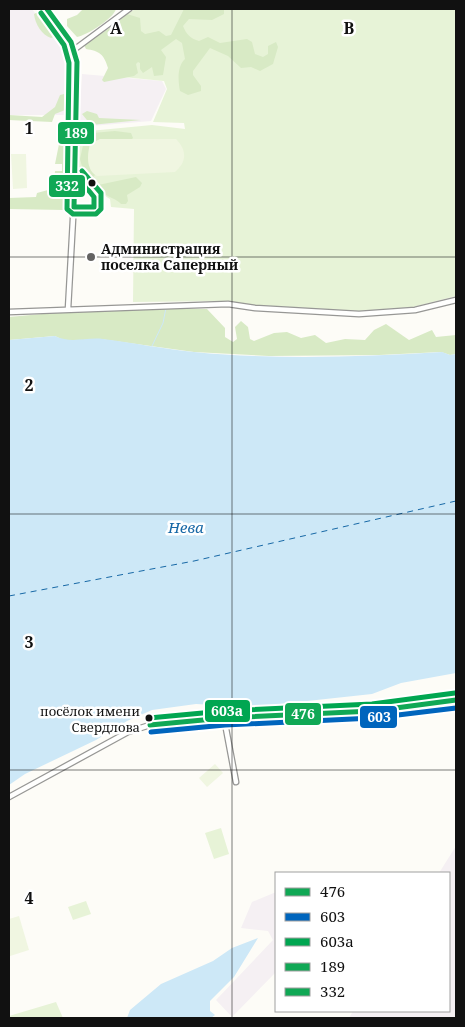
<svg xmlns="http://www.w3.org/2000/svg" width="465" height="1027" viewBox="0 0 465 1027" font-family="'Noto Serif',serif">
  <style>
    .industrial { fill: #f5f0f3 }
    .green { fill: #e7f3d7 }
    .forest { fill: #d8eac5 }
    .pitch { fill: #f0f6e1 }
    .water { fill: #cde8f7 }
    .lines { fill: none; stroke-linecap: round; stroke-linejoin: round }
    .stream { stroke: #cde8f7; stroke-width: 1 }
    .ferry { stroke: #1768a6; stroke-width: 1; stroke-dasharray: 6 5; stroke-linecap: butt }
    .minor-casing { stroke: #979795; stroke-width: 7 }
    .tertiary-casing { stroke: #979795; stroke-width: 8 }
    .minor { stroke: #fffffe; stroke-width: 4.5 }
    .tertiary { stroke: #fffffe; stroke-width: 5.5 }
    .bus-1-casing { stroke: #fff; stroke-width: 9 }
    .bus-2-casing { stroke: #fff; stroke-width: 9 }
    .bus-3-casing { stroke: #fff; stroke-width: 9 }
    .bus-4-casing { stroke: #fff; stroke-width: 9 }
    .bus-5-casing { stroke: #fff; stroke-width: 9 }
    .bus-1 { stroke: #10a855; stroke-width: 5 }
    .bus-2 { stroke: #0065bd; stroke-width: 5 }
    .bus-3 { stroke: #00a651; stroke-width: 5 }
    .bus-4 { stroke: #10a855; stroke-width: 5 }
    .bus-5 { stroke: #10a855; stroke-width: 5 }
    .grid { fill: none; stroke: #111; stroke-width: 1; stroke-opacity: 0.55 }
    .bus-dot { fill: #111; stroke: #fff; stroke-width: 2 }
    .poi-dot { fill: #646362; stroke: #fff; stroke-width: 2 }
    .labels { text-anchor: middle; stroke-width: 5; stroke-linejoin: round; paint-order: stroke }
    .bus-label { font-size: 13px; fill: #111; stroke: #fff; text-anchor: end }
    .poi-label { font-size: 14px; font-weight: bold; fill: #111; stroke: #fff; text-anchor: start }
    .water-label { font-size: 15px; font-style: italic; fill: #1768a6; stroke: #fff }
    .grid-label { font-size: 16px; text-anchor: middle; font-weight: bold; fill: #111; stroke: #fff; stroke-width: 5; stroke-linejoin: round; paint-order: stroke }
    .line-badge { stroke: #fff; stroke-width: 2 }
    .badge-label { font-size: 14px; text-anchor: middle; font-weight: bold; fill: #fff }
  </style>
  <rect width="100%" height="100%" fill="#fdfcf7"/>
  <path class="industrial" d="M 9,9 L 32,9 L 72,62 L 66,66 L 71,72 L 68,115 L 9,115 Z
    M 82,74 L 162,81 L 166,89 L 151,121 L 79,127 Z
    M 456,846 L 456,1018 L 349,1018 L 353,1011 L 449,1011 L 449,873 L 439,873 Z
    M 276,892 L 276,972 L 232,1017 L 216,1000 L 273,940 L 268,931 L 241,928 L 252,902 Z"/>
  <path class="green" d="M 135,9 L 456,9 L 456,296 L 413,307 L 359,311 L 254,305 L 227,301 L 133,302 L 134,209 L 111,207 L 110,199 C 107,198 81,176 78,172 L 79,132 L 152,125 L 185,129 L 184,123 L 153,122 L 167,89 L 164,81 L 123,77 L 124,16 Z
    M 221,828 L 229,854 L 214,859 L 205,833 Z
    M 86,901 L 91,914 L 73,920 L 68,907 Z
    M 56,1002 L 63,1018 L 9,1018 L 9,1016 Z"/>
  <path class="forest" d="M 44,9 L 57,29 L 56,36 L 51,38 C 42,35 35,24 34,14 Z
    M 83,9 L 116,9 C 113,19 87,35 77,37 L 67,26 L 67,19 L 77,15 Z
    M 184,9 L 224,9 L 224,14 L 212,20 L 189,19 L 183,26 C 186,34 191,39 199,41 L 208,37 L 220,43 L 247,39 L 252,42 L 255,54 L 263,57 L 268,54 L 268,46 L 276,42 L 278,47 L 273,64 L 260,71 L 251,67 L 241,68 L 228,56 L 210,48 L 193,71 L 193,75 L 201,86 L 201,91 L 188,95 L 180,91 C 178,81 177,66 185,59 L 182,43 L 176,39 L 161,50 L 166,57 L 163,75 L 154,76 L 152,67 L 143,73 L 140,69 L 140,63 L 138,62 L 136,64 L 138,73 L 134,76 L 104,82 L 102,80 L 108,68 C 104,54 99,51 86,49 L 84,45 L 111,27 L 119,28 L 120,20 L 127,14 L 140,18 L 141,31 L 145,34 L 159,31 L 166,36 L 171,35 Z
    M 64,94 L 66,101 L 65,110 L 55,114 L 52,122 L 9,120 L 9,115 L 42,117 L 55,107 L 60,95 Z
    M 87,111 L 97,114 L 99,118 L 141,120 L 91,125 L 82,114 Z
    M 115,131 L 131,133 L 133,138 L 93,177 L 84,174 L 80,159 L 85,136 L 93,133 Z
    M 61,134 L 69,134 L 66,182 L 54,184 L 55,171 L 62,171 L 62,164 L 55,164 Z
    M 136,177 L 142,183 L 140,187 L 127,195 L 128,201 L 126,204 L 121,204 C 114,196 103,198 98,185 Z
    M 66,185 L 64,210 L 9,209 L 9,198 L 36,197 L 37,193 Z
    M 170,308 L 207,309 L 225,328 L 225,337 L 233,342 L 237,339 L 235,327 L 241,321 L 248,327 L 250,339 L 254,341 L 274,333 L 287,332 L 301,338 L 315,335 L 326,343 L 345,339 L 365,340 L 374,330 L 386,324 L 409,340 L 432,330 L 436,337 L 456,335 L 456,354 L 450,355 L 441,352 L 379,355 L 269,356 L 194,352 L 100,339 L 65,341 L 55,336 L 9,340 L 9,317 L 64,312 Z"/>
  <path class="pitch" d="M 100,139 L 176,139 C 187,150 187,162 175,172 L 97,176 C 86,170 87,155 90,144 Z
    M 11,154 L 26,154 L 27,188 L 13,189 Z
    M 215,764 L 223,773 L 207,787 L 199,778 Z
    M 19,916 L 29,950 L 10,956 L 9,919 Z"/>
  <path class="water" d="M 55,336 C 71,344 86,337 103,339 C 134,343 164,349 194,352 C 276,360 360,357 442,352 L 450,355 L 456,354 L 456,673 L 401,683 L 372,694 L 251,707 L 196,704 L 152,710 L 127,721 L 96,740 L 25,774 L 9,785 L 9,340 Z
    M 258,938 L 234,977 L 210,1001 L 210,1011 L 215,1015 L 211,1018 L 127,1018 L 130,1010 L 161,984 L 213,961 L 232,948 Z"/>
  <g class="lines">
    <path class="stream" d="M 152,346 L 163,323 L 166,308"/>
    <path class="ferry" d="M 9,596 L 194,561 L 456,501"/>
    <defs>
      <path id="minor" d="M 47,9 L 71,42 L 77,62 L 75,183 L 68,309
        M 75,49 L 129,9
        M 9,312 L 228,304 L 255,308 L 359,314 L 415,310 L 456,300
        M 224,718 L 236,782
        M 9,797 L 128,732 L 150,725"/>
      <path id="tertiary" d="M 150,725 L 224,718 L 373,711 L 456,700"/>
    </defs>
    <use href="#minor" class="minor-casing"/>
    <use href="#tertiary" class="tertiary-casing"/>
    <use href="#minor" class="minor"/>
    <use href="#tertiary" class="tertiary"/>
    <defs>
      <path id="bus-1" d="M 150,725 L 224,718 L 373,711 L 456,700"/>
      <path id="bus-2" d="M 151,732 L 225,725 L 373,718 L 456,708"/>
      <path id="bus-3" d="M 149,718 L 224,711 L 372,704 L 455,693"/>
      <path id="bus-4" d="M 47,9 L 71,42 L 77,62 L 74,207 L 94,207 L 94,197 L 76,175"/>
      <path id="bus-5" d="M 41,13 L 64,45 L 69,63 L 67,209 L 73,214 L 96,214 L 101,209 L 101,193 L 82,171"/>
    </defs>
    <use href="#bus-1" class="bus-1-casing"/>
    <use href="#bus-2" class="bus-2-casing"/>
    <use href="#bus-3" class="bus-3-casing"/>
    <use href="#bus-4" class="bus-4-casing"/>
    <use href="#bus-5" class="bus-5-casing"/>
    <use href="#bus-1" class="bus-1"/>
    <use href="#bus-2" class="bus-2"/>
    <use href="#bus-3" class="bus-3"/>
    <use href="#bus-4" class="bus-4"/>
    <use href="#bus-5" class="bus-5"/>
  </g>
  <path class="grid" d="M 232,9 L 232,1018M 9,257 L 456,257M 9,514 L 456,514M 9,770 L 456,770"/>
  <g class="bus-dot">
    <circle cx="92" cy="183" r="4.5"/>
    <circle cx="149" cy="718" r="4.5"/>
  </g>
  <circle class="poi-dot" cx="91" cy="257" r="5"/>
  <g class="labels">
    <g class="bus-label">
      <text x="140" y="716">посёлок имени<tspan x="140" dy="16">Свердлова</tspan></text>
    </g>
    <g class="poi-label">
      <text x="101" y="254">Администрация<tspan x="101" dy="16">поселка Саперный</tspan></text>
    </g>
    <g class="water-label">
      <text x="186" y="533">Нева</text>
    </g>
  </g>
  <g class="grid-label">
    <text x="116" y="34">A</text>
    <text x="349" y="34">B</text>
    <text x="29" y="134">1</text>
    <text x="29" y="391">2</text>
    <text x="29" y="648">3</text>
    <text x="29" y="904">4</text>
  </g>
  <g class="line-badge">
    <rect x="57" y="121" width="38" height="24" rx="5" fill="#10a855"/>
    <rect x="48" y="174" width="38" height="24" rx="5" fill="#10a855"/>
    <rect x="204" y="699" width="47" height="24" rx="5" fill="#00a651"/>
    <rect x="284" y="702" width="38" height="24" rx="5" fill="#10a855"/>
    <rect x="359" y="705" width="39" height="24" rx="5" fill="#0065bd"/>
  </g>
  <g class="badge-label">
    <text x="76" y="138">189</text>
    <text x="67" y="191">332</text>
    <text x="227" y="716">603а</text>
    <text x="303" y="719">476</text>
    <text x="379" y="722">603</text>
  </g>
  <rect width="465" height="1027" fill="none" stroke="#111111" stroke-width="20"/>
  <rect x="275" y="872" width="175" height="140" fill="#ffffff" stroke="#a0a0a0"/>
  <rect x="285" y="888" width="25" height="8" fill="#10a855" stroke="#a0a0a0"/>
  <text x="320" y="897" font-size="15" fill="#111111">476</text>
  <rect x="285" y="913" width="25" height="8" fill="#0065bd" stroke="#a0a0a0"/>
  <text x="320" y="922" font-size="15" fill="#111111">603</text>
  <rect x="285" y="938" width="25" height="8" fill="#00a651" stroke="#a0a0a0"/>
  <text x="320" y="947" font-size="15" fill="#111111">603а</text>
  <rect x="285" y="963" width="25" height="8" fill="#10a855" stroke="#a0a0a0"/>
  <text x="320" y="972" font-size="15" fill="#111111">189</text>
  <rect x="285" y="988" width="25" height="8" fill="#10a855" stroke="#a0a0a0"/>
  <text x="320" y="997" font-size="15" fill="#111111">332</text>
</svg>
